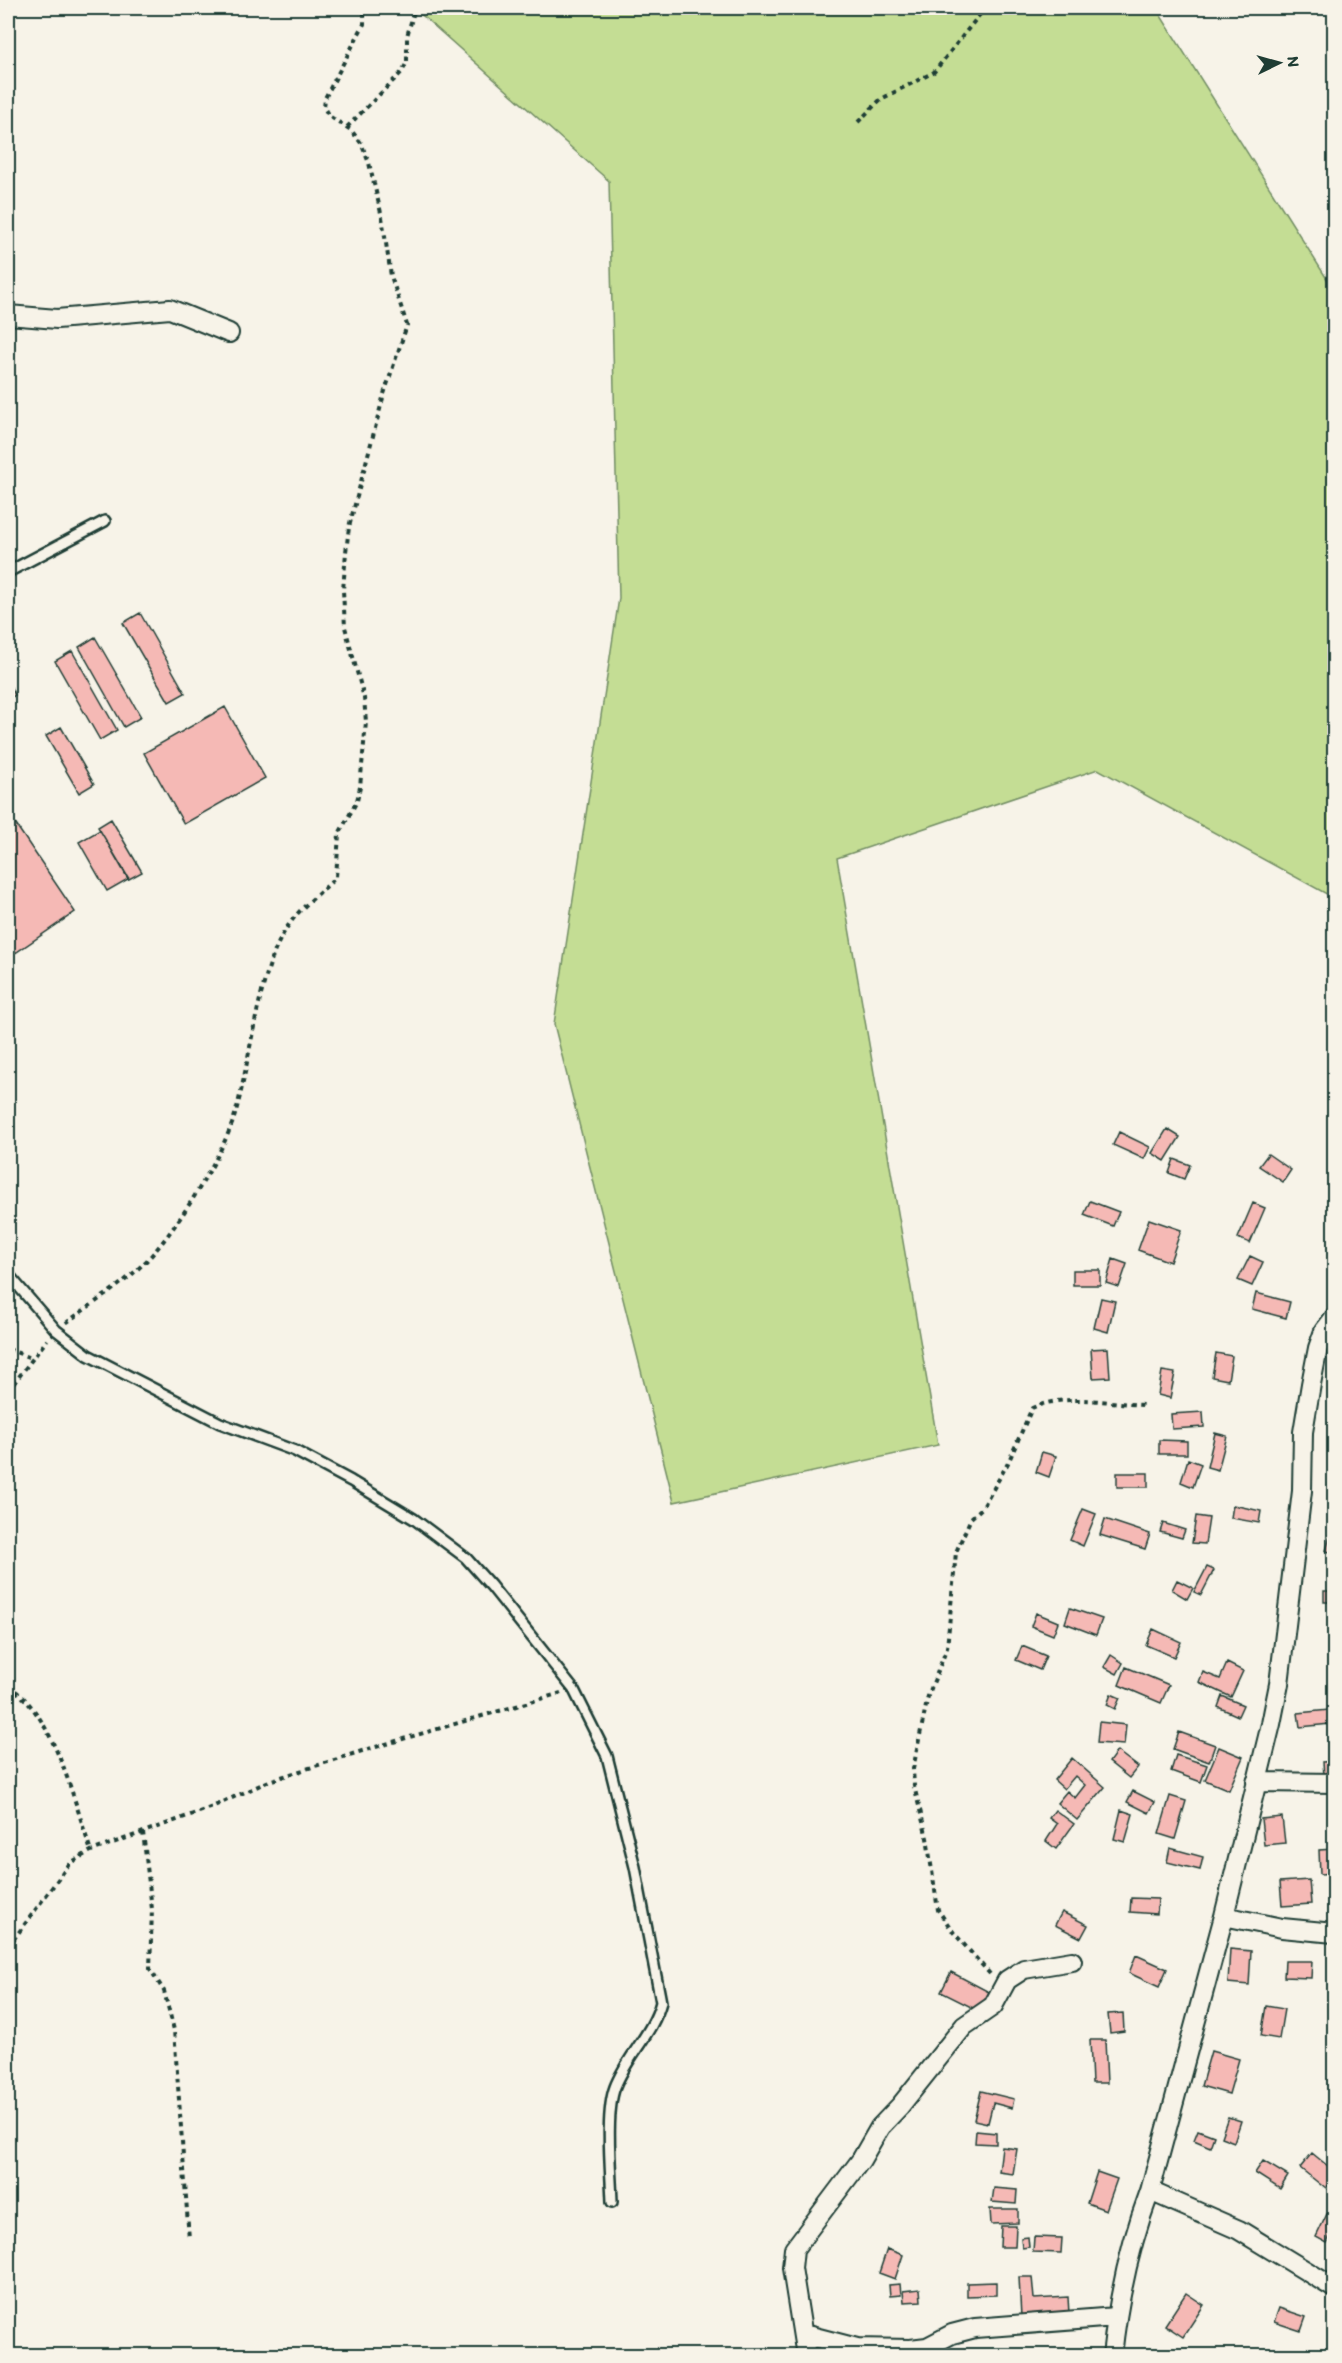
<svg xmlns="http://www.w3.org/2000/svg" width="1342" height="2363" viewBox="0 0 1342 2363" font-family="Itim,sans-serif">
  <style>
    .green { fill: #c4dd94; stroke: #728d64; stroke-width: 1.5 }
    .building { fill: #f5b9b5; stroke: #1f3d34; stroke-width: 1.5 }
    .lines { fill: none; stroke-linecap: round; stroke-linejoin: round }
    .service-casing { stroke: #1f3d34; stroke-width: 14 }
    .minor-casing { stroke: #1f3d34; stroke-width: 22 }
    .path { stroke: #1f3d34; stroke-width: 4; stroke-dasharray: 4.5 4.5; stroke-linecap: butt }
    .service { stroke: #f7f3e8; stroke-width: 9 }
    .minor { stroke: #f7f3e8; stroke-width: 18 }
  </style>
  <rect width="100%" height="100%" fill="#f7f3e8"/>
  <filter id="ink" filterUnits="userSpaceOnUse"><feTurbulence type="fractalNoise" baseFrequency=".0167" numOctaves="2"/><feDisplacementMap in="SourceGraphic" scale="12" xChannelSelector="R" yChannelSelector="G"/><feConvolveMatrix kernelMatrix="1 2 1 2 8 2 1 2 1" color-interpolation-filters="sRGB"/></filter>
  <g filter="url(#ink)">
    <path class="green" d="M 414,8 L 1156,8 L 1334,290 L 1334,898 L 1098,769 L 837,858 L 938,1445 L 674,1502 L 554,1024 L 619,598 L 609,181 Z"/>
    <path class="building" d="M 140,613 L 185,693 L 169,702 L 123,623 Z
      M 95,637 L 141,717 L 124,727 L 79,647 Z
      M 72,651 L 117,730 L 100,740 L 55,661 Z
      M 8,682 L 15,695 L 8,700 Z
      M 225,707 L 265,778 L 184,824 L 144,753 Z
      M 61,727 L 94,784 L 79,793 L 46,736 Z
      M 8,813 L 75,912 L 8,958 Z
      M 111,819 L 142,872 L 129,879 L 98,827 Z
      M 100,830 L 128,879 L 107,891 L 79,842 Z
      M 1167,1129 L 1180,1137 L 1165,1161 L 1152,1153 Z
      M 1119,1132 L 1150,1147 L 1144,1159 L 1113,1145 Z
      M 1268,1154 L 1291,1170 L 1283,1182 L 1259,1166 Z
      M 1174,1159 L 1190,1165 L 1184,1179 L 1169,1173 Z
      M 1090,1201 L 1119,1212 L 1113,1226 L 1084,1215 Z
      M 1253,1203 L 1265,1208 L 1250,1243 L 1238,1238 Z
      M 1149,1219 L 1181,1230 L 1170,1262 L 1138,1250 Z
      M 1250,1256 L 1263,1262 L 1252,1286 L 1238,1280 Z
      M 1113,1259 L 1127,1264 L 1119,1287 L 1106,1283 Z
      M 1073,1270 L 1100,1270 L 1100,1285 L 1073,1285 Z
      M 1256,1293 L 1290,1302 L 1286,1318 L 1252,1309 Z
      M 1101,1298 L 1115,1301 L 1108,1332 L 1094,1328 Z
      M 1108,1348 L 1110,1377 L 1093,1378 L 1091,1349 Z
      M 1216,1353 L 1232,1356 L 1228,1380 L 1212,1377 Z
      M 1162,1371 L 1175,1373 L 1170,1398 L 1158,1395 Z
      M 1203,1412 L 1204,1427 L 1172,1429 L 1171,1414 Z
      M 1215,1433 L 1227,1436 L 1218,1470 L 1207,1467 Z
      M 1159,1440 L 1187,1441 L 1187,1454 L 1159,1454 Z
      M 1042,1452 L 1056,1456 L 1049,1477 L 1036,1472 Z
      M 1188,1459 L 1201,1464 L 1193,1487 L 1181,1482 Z
      M 1117,1473 L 1148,1473 L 1148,1487 L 1117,1487 Z
      M 1329,1484 L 1334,1484 L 1334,1507 L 1331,1507 Z
      M 1233,1505 L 1261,1511 L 1259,1523 L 1231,1518 Z
      M 1083,1509 L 1096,1514 L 1083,1546 L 1070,1540 Z
      M 1196,1516 L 1209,1518 L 1205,1544 L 1192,1543 Z
      M 1105,1519 L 1150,1534 L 1145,1549 L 1100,1535 Z
      M 1334,1520 L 1334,1553 L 1326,1551 Z
      M 1163,1523 L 1185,1530 L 1182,1538 L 1160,1532 Z
      M 1207,1567 L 1214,1570 L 1201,1595 L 1194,1592 Z
      M 1177,1580 L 1193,1588 L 1187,1599 L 1172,1590 Z
      M 1324,1591 L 1334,1591 L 1334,1602 L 1324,1602 Z
      M 1070,1608 L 1102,1619 L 1096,1635 L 1065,1623 Z
      M 1036,1613 L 1058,1622 L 1053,1635 L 1031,1626 Z
      M 1153,1629 L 1181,1642 L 1174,1657 L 1146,1645 Z
      M 1022,1646 L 1046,1656 L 1040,1670 L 1016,1660 Z
      M 1111,1655 L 1123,1663 L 1117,1674 L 1104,1667 Z
      M 1227,1663 L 1243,1671 L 1231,1697 L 1199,1682 L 1203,1672 L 1220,1679 Z
      M 1126,1667 L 1169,1685 L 1161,1703 L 1119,1685 Z
      M 1111,1694 L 1120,1698 L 1115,1709 L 1107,1705 Z
      M 1222,1696 L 1243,1705 L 1238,1716 L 1218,1707 Z
      M 1329,1710 L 1330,1724 L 1300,1727 L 1298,1713 Z
      M 1099,1722 L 1126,1725 L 1124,1745 L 1097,1743 Z
      M 1179,1732 L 1215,1745 L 1209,1762 L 1173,1749 Z
      M 1219,1747 L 1243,1757 L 1229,1790 L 1205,1780 Z
      M 1117,1751 L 1138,1767 L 1129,1778 L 1109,1762 Z
      M 1176,1755 L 1207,1765 L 1201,1782 L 1171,1771 Z
      M 1072,1758 L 1105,1787 L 1077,1820 L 1057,1803 L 1067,1791 L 1075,1798 L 1085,1785 L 1075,1776 L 1064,1789 L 1054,1780 Z
      M 1334,1761 L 1334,1774 L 1324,1776 L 1323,1762 Z
      M 1133,1791 L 1155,1802 L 1149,1813 L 1127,1802 Z
      M 1170,1796 L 1186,1801 L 1175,1839 L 1159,1834 Z
      M 1055,1810 L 1074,1824 L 1056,1849 L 1046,1841 L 1057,1824 L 1049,1818 Z
      M 1121,1810 L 1133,1814 L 1125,1842 L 1114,1839 Z
      M 1282,1817 L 1285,1843 L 1264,1845 L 1261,1819 Z
      M 1170,1848 L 1203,1857 L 1200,1870 L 1167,1862 Z
      M 1334,1849 L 1334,1873 L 1320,1874 L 1319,1850 Z
      M 1309,1880 L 1311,1904 L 1282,1906 L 1280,1882 Z
      M 1131,1898 L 1158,1899 L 1157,1914 L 1130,1912 Z
      M 1062,1912 L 1088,1925 L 1081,1938 L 1055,1925 Z
      M 1230,1949 L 1251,1951 L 1249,1985 L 1228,1983 Z
      M 1136,1955 L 1167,1969 L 1159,1987 L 1129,1973 Z
      M 1285,1961 L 1312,1961 L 1311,1978 L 1284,1977 Z
      M 951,1972 L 989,1992 L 979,2011 L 941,1992 Z
      M 1266,2006 L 1284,2009 L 1279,2039 L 1261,2036 Z
      M 1123,2013 L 1124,2031 L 1110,2033 L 1108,2014 Z
      M 1090,2040 L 1105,2040 L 1107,2083 L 1092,2083 Z
      M 1211,2051 L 1239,2059 L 1229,2094 L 1201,2086 Z
      M 981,2091 L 1014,2099 L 1012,2108 L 993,2103 L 988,2123 L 974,2120 Z
      M 1228,2117 L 1241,2121 L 1234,2142 L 1221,2137 Z
      M 1198,2130 L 1214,2136 L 1210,2147 L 1194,2140 Z
      M 976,2131 L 996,2133 L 996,2144 L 975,2143 Z
      M 1002,2147 L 1017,2149 L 1013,2174 L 999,2172 Z
      M 1312,2153 L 1334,2171 L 1334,2178 L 1326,2189 L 1300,2168 Z
      M 1263,2161 L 1288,2176 L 1280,2189 L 1255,2173 Z
      M 1097,2172 L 1117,2179 L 1106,2210 L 1087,2203 Z
      M 994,2188 L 1017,2190 L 1016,2204 L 992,2202 Z
      M 990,2209 L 1018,2209 L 1018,2223 L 991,2224 Z
      M 1327,2214 L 1334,2217 L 1334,2227 L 1327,2243 L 1316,2237 Z
      M 1001,2226 L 1016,2226 L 1015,2247 L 1000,2247 Z
      M 1028,2237 L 1029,2247 L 1022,2248 L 1021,2238 Z
      M 1034,2237 L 1062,2238 L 1061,2253 L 1033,2252 Z
      M 887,2249 L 903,2255 L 895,2279 L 879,2273 Z
      M 1019,2277 L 1032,2277 L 1034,2299 L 1068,2297 L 1069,2314 L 1021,2317 Z
      M 996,2282 L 996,2295 L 967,2296 L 967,2283 Z
      M 900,2284 L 901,2295 L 890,2296 L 889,2285 Z
      M 920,2289 L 921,2301 L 904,2302 L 903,2291 Z
      M 1186,2293 L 1204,2305 L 1183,2337 L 1165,2325 Z
      M 1279,2308 L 1306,2317 L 1301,2331 L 1274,2322 Z"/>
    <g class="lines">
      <defs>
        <path id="service" d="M 8,572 L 105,521
          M 8,1274 L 56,1330 L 88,1355 L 220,1423 L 295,1451 L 351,1481 L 414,1519 L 466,1558 L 491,1586 L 574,1690 L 607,1756 L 635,1867 L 661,2002 C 653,2033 627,2056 615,2087 C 605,2113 611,2171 612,2202"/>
        <path id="minor" d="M 8,315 L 57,319 L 170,309 L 229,333
          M 1256,1782 L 1334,1783
          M 1224,1916 L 1282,1928 L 1334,1933
          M 1150,2191 L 1239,2230 L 1334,2288
          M 803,2334 L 857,2348 L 910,2349 L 927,2347 L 952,2334 L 975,2328 L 1116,2317
          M 806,2356 L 792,2268 L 794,2249 L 861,2160 L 880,2127 L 900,2106 L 964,2026 L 993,2006 L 1007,1980 L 1024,1969 L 1072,1961
          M 1112,2356 C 1118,2299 1130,2244 1150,2191 L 1224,1916 L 1271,1724 L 1279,1684 L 1302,1491 L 1303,1432 L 1311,1384 L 1318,1348 L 1324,1331 L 1334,1318"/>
      </defs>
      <use href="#service" class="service-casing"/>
      <use href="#minor" class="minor-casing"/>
      <path class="path" d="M 858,122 L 881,99 L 934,72 L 985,8
        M 347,127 L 402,72 L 407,62 L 407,36 L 415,8
        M 66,1323 C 91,1304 120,1287 142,1265 C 173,1236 221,1158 234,1118 C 251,1063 257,971 288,926 C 301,906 320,894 336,877 L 339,834 L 357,801 L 360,787 L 366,722 L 364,698 L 345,627 L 343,590 L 346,552 L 349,527 L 384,394 L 407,325 L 391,276 L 382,217 L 369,163 L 361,143 L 351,130 L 329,116 L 324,108 L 325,98 L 364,24 L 364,8
        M 8,1349 L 31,1358
        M 8,1391 L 47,1340
        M 8,1686 C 54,1712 74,1802 91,1851
        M 143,1832 L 152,1909 L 150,1969 L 164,1991 L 174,2030 L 189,2239
        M 8,1947 L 70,1863 L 91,1851 L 210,1808 L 269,1781 L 362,1751 L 561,1693
        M 990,1974 L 954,1933 L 938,1910 L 927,1838 L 914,1786 L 913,1769 L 928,1696 L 947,1648 L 956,1552 L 971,1518 L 983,1507 L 1008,1463 L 1032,1408 C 1065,1393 1108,1403 1143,1405"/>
      <use href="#service" class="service"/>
      <use href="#minor" class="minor"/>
    </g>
  </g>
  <rect width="1342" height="2363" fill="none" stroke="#f7f3e8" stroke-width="30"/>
  <rect x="15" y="15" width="1312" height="2333" fill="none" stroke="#1f3d34" stroke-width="2" filter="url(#ink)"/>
  <g transform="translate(1279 63) rotate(85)" stroke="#f7f3e8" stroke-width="4.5" paint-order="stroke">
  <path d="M0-4.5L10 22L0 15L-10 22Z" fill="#1f3d34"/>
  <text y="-9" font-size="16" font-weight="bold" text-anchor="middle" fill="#1f3d34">N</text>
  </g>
</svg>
